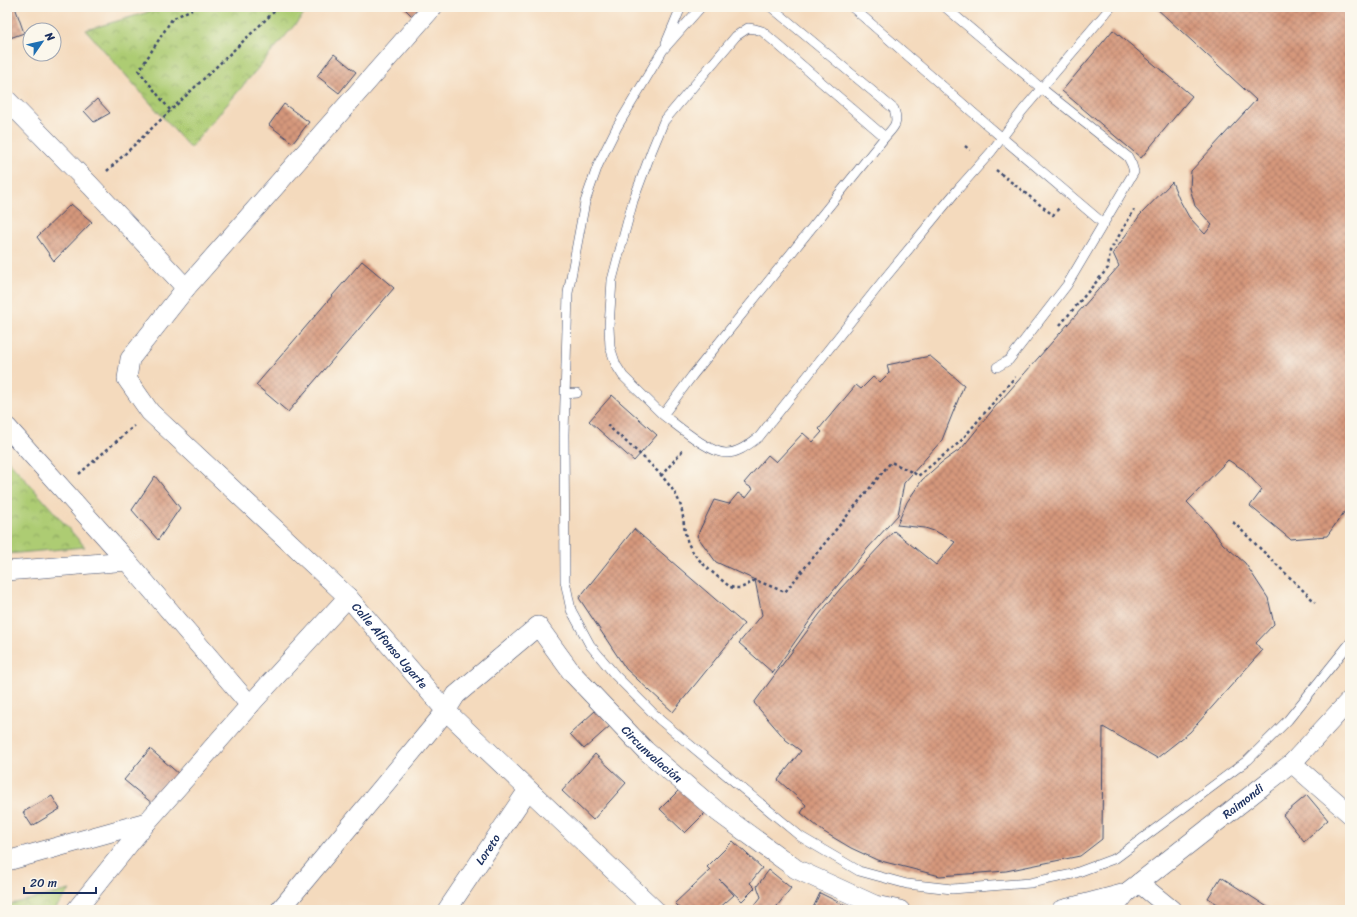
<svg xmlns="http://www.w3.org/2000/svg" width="1357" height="917" viewBox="0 0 1357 917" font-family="Sriracha,sans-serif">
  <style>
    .park { fill: url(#park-crowns); stroke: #647e68 }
    .building { fill: url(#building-cross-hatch) }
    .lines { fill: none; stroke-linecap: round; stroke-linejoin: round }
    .lane-casing { stroke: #3c496c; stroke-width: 10 }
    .street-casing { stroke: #3c496c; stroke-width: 20 }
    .path { stroke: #3c496c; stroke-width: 2.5; stroke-dasharray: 3 3; stroke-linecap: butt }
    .lane { stroke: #fff; stroke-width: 9 }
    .street { stroke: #fff; stroke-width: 19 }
    .labels { text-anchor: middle; stroke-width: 3.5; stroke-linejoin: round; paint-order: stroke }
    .street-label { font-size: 12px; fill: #1b2f5e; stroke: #fbf7ec }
  </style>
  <defs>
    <pattern id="park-crowns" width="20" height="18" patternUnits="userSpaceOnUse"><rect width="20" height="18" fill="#adcc73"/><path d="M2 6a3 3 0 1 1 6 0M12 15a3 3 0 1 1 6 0" fill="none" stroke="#8ca662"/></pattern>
    <pattern id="building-cross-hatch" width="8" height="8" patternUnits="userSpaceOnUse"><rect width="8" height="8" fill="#d6987c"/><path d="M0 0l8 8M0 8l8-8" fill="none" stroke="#ad7c69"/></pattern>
  </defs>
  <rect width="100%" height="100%" fill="#fbf7ec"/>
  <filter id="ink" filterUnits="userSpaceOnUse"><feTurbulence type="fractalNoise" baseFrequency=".025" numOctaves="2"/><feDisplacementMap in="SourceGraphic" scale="8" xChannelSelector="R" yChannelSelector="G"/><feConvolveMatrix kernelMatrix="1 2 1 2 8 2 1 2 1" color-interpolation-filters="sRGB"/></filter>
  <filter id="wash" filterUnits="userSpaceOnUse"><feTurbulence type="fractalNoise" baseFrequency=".012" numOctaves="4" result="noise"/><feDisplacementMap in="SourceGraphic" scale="16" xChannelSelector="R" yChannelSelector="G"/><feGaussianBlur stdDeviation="0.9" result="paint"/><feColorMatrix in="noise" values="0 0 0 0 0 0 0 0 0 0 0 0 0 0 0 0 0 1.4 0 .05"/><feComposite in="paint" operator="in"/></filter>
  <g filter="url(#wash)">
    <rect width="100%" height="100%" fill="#f4dabd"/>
    <path class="park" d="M 158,7 L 310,7 L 190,148 L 86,30 L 145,13 Z
      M 7,459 L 85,547 L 7,554 Z
      M 70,890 L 54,910 L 7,910 L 7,905 Z"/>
    <g id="blocks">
      <path class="building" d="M 7,7 L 15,7 L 24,33 L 7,39 Z
        M 403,7 L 420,7 L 412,16 Z
        M 1155,7 L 1350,7 L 1350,504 L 1327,536 L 1290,539 L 1250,506 L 1262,490 L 1244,470 L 1228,460 L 1187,502 L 1208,524 L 1223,544 L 1245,563 L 1268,598 L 1274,624 L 1256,643 L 1262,651 L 1252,662 L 1190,732 L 1157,758 L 1103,727 L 1102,839 L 1080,856 L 1006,871 L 940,876 L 877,860 L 851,848 L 824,832 L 801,813 L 806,805 L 778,780 L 801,751 L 786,740 L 754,703 L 819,615 L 840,589 L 894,531 L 936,565 L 955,542 L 937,532 L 925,528 L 897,525 L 907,502 L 922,480 L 941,463 L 962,448 L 995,407 L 1119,266 L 1113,253 L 1140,215 L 1172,182 L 1179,199 L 1189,217 L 1205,234 L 1212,225 L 1195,206 L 1190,188 L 1191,171 L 1256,100 Z
        M 1113,30 L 1192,96 L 1141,158 L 1062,91 Z
        M 334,54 L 356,72 L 339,93 L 317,76 Z
        M 97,99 L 110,113 L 94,122 L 84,111 Z
        M 284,104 L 309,122 L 293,143 L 269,125 Z
        M 71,204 L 92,222 L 54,261 L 37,237 Z
        M 362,261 L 394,288 L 288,412 L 256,385 Z
        M 930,356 L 964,385 L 942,440 L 904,483 L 898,515 L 868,548 L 816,612 L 773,673 L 739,643 L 762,615 L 755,580 L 716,562 L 697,536 L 714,500 L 729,504 L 738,493 L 746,498 L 753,489 L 744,483 L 768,455 L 776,462 L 803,433 L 813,442 L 822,432 L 819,429 L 856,385 L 861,389 L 873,377 L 880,382 L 889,373 L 887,365 Z
        M 612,395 L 657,435 L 634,461 L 589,421 Z
        M 155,476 L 180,508 L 158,540 L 132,510 Z
        M 634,529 L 744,624 L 673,712 L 626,669 L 579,598 Z
        M 596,710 L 610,726 L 584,749 L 570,734 Z
        M 150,749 L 179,774 L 153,804 L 124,780 Z
        M 595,754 L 626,783 L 593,820 L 562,791 Z
        M 681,788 L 706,812 L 685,833 L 660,809 Z
        M 1307,795 L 1328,820 L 1304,841 L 1283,815 Z
        M 52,796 L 60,809 L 32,826 L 23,812 Z
        M 733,841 L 762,868 L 750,883 L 755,888 L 742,901 L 719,879 L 734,895 L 717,910 L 682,910 L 675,903 L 710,870 L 707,867 Z
        M 769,870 L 791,888 L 774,910 L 751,910 L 761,897 L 757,886 Z
        M 1221,877 L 1269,908 L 1268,910 L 1227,910 L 1208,898 Z
        M 820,893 L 850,908 L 849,910 L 812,910 Z"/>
    </g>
  </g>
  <g filter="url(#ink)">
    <use href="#blocks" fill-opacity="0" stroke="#3c496c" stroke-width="1"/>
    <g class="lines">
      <defs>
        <path id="lane" d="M 701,7 L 663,50 L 617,127 L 598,165 L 585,202 L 568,293 L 564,434 L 565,581 L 571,610 L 590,645 L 615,675 L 660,720 L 801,837 L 859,871 L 907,884 L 952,889 L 1030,883 L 1073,874 L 1116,858 L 1248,760 L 1288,720 L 1350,643
          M 771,7 L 894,109 C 899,124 894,127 885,137
          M 852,7 L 986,124 L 1104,224
          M 945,7 L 1041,88 L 1128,157 L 1132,165 L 1134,172 L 1067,285 L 1009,360 L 997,367
          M 748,28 L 755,29 L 762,31 L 885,137 L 692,376 L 663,415 L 623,376 L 616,365 L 610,347 L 609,327 L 612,280 L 633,201 L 652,150 L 664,121 L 736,36 Z
          M 666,43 L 681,7
          M 565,394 L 577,393
          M 663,415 C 677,425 709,453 726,453 C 739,453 749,444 759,437 L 885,278 L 959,188 L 991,152 L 1023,110 L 1111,7"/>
        <g id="street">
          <path id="s1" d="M 433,7 L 186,288 L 130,359 L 127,379 L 150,412 L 348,597 L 446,711 L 655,910"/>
          <path d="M 7,100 L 91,186 L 186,288"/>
          <path d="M 7,427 L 127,561 L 250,705"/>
          <path d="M 7,571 L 127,561"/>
          <path d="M 1292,763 L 1350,814"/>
          <path d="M 7,861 L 147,822"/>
          <path d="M 1139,883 L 1172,910"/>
          <path d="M 76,910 L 147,822 L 250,705 L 348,597"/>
          <path id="s2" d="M 280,910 L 446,711 L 456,695 L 538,626 L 572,673 L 645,750 L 718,812 L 796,869 L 875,905 L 900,910"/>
          <path id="s3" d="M 447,910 L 528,790"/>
          <path d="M 1061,910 L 1126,893"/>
          <path id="s4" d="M 1113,910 L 1126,893 L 1139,883 L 1292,763 L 1350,700"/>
        </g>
      </defs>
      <use href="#lane" class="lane-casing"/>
      <use href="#street" class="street-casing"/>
      <path class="path" d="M 170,110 L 139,71 L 172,19 L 196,7
        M 965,146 L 970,150
        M 996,170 L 1053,215 L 1059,208
        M 107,171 L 279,7
        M 1060,325 L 1108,268 L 1110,251 L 1134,210
        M 607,425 C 628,444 666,474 678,499 C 684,511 683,525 686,537 C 692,559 714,573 730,587 C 742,590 745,586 755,580 L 785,592 L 891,462 L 914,473 L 918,476 L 960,442 L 1015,377
        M 79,474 L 134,426
        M 661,476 L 683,450
        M 1233,522 L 1315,602"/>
      <use href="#lane" class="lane"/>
      <use href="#street" class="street"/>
    </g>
  </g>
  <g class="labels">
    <g class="street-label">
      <text dy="4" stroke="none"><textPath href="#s1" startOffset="860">Calle Alfonso Ugarte</textPath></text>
      <text dy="4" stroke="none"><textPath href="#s2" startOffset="557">Circunvalación</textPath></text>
      <text dy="4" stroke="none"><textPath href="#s4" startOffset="170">Raimondi</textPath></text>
      <text dy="4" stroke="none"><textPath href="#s3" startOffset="73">Loreto</textPath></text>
    </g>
  </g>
  <rect width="1357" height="917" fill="none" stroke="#fbf7ec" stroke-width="24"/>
  <g transform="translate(42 42) rotate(56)"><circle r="19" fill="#fbf7ec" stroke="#a1a7b3"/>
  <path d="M0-3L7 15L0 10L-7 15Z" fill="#1f6fb2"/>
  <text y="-6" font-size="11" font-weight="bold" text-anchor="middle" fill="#1b2f5e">N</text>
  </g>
  <path d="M24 887v6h72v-6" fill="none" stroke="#1b2f5e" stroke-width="2"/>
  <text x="30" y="887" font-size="12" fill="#1b2f5e" stroke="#fbf7ec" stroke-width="3" paint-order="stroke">20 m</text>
</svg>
